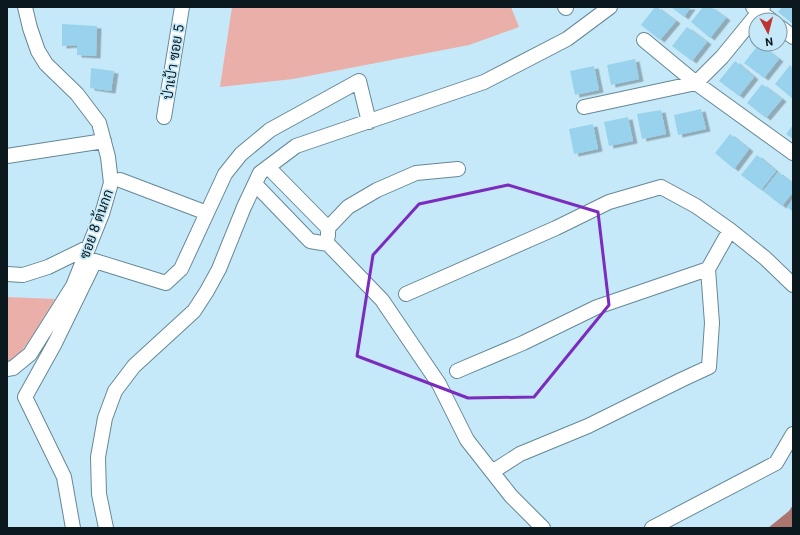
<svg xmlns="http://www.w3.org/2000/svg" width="800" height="535" viewBox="0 0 800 535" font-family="Roboto,Sarabun,sans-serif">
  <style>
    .green { fill: #eaafa8 }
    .water { fill: #ac756f }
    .building { fill: #98d2ec; filter: url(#shadow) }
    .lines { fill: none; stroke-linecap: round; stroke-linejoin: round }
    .minor-casing { stroke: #668896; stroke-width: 16 }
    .minor { stroke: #fff; stroke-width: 14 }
    .marked { fill: none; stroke: #7b2cbf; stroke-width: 3; stroke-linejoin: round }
    .labels { text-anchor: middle; stroke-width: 3.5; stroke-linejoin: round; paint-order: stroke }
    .street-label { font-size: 14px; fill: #0b181e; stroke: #c5e9f9 }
  </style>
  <defs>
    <filter id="shadow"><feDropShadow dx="4.5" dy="2.5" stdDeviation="0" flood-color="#0004"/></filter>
  </defs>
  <rect width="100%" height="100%" fill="#c5e9f9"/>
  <path class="green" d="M 232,7 L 511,7 L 519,27 L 469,45 L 293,79 L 220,87 Z
    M 7,297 L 55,299 C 47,311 20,362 7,363 Z"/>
  <path class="water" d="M 793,505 L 793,528 L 768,528 L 789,511 Z"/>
  <path class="building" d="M 655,7 L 657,7 L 676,21 L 660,40 L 641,25 Z
    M 671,7 L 691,7 L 684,17 Z
    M 703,7 L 711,7 L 726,18 L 710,38 L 691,22 Z
    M 782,7 L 793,7 L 793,24 L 778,12 Z
    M 62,24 L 97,26 L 96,56 L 77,55 L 77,45 L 62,46 Z
    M 687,27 L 707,42 L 692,61 L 672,46 Z
    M 759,44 L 779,59 L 764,78 L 744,63 Z
    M 635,59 L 639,79 L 611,85 L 607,65 Z
    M 735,61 L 754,77 L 739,96 L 719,81 Z
    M 790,65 L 793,68 L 793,99 L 775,84 Z
    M 594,66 L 599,90 L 575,95 L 570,71 Z
    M 91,68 L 114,71 L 111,91 L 90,88 Z
    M 762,84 L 782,99 L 766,118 L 747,103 Z
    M 701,109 L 706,129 L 678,135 L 674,115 Z
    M 661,110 L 666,134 L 642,139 L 637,114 Z
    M 628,117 L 633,141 L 609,146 L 604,122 Z
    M 593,124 L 598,149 L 574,154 L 569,129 Z
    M 793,125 L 793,139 L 786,134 Z
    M 730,134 L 749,149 L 734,169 L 715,153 Z
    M 757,155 L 776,171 L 761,190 L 741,175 Z
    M 778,172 L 793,184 L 793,192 L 782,206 L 763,191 Z
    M 793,199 L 793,212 L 787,207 Z"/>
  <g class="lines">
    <defs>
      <path id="minor" d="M 565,7 L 566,8
        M 753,7 L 771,20
        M 780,27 L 793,37
        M 644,40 L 696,83 L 793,153
        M 584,107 L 696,83 L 722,57 L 763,7
        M 164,117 L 182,7
        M 7,156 L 104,141
        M 268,167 L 328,228 L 328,236
        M 120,180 L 207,213
        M 255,184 L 310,241 L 328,244 L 382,300 L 439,384 L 467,440 L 511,496 L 543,528
        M 328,228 L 348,207 L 377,190 L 416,173 L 458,169
        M 7,274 L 23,275 L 48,267 L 89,247
        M 406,294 L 556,228 L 609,202 L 661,187 L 696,206 L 730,230
        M 7,369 L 13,368 L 30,354 L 73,286 L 102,214 L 111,183 L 108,157 L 99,123 L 77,94 L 46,64 L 38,51 L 30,28 L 25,7
        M 457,371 L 523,343 L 597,307 L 708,269 L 730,230 L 765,258 L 793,285
        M 492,472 L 520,454 L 588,426 L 681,380 L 709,367 L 712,323 L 708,269
        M 73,528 L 64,477 L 25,397 L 55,343 L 95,261 L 166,283 L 181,269 L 225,174 L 241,154 L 270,130 L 359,81 L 369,122
        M 106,528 L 99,494 L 98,457 L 105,418 L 115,391 L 134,366 L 194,311 L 207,291 L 219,269 L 244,207 L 260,173 L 296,146 L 484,82 L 567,39 L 610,7
        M 652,528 L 776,463 L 793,434"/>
    </defs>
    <use href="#minor" class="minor-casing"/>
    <use href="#minor" class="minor"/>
  </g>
  <path class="marked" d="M 508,185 L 598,212 L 609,305 L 534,397 L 468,398 L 357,356 L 373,255 L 419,204 Z"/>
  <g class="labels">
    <g class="street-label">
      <text transform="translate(173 62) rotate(-81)" y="5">ป่าเป้า ซอย 5</text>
      <text transform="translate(96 224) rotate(-70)" y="5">ซอย 8 ต้นกก</text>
    </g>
  </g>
  <rect width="800" height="535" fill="none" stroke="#0b181e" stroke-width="16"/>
  <g transform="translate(768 32) rotate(173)"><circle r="19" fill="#c5e9f9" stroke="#7b95a1"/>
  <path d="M0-3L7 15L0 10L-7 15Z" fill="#c0322f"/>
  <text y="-6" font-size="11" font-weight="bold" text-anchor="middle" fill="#0b181e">N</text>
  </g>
</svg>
